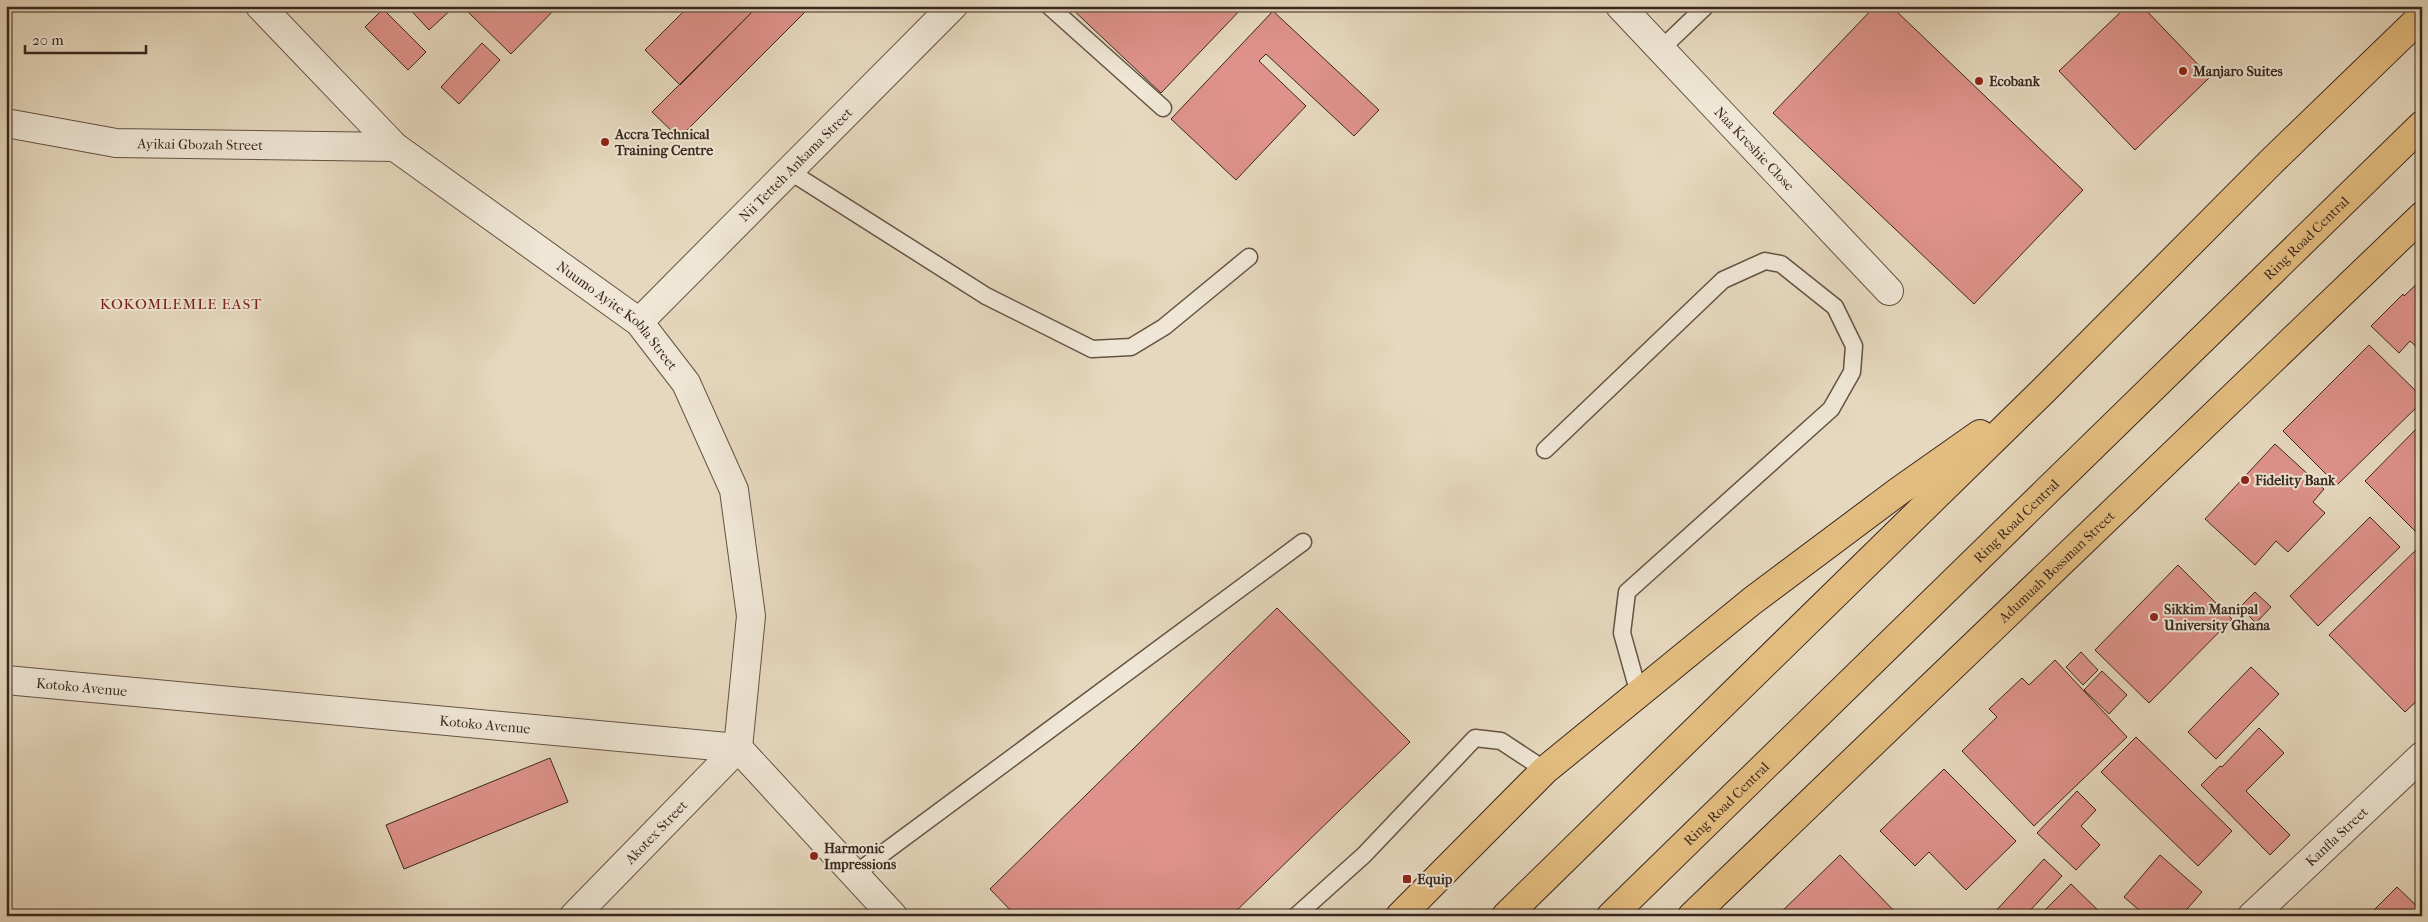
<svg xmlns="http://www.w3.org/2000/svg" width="2428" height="922" viewBox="0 0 2428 922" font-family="'IM FELL French Canon',serif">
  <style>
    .building { fill: #de928b; stroke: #39271d }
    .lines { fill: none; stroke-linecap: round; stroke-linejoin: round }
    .service-casing { stroke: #645345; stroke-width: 19 }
    .minor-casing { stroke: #645345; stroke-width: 30 }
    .primary-casing { stroke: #39271d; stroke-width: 30 }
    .service { stroke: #efe6d5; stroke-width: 16 }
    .minor { stroke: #efe6d5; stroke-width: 28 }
    .primary { stroke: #e3bc7f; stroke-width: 28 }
    .poi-dot { fill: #8f2418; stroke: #efe6d5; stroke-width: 2 }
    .labels { text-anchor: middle; stroke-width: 4; stroke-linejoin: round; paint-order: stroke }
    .poi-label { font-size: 14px; font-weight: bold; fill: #39271d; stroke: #efe6d5; text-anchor: start }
    .street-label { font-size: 14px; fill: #39271d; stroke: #efe6d5 }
    .neighbourhood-label { font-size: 15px; letter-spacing: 1px; fill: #7a1f14; stroke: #efe6d5 }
  </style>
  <rect width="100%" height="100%" fill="#e6d8be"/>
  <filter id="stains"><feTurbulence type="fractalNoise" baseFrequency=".004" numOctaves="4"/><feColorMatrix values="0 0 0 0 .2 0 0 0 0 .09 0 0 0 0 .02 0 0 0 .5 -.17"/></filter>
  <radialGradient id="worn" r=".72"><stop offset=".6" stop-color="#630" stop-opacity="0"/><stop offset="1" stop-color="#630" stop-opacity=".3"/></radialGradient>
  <path class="building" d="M 407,6 L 455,6 L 429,30 Z
    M 473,6 L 558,6 L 511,54 L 467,11 Z
    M 689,6 L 758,6 L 680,85 L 645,50 Z
    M 758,6 L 811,6 L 679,138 L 652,112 Z
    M 1069,6 L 1244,6 L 1161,93 Z
    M 1875,6 L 1891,6 L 2083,190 L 1974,304 L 1773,113 Z
    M 2127,6 L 2142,6 L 2210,77 L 2135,150 L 2059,71 Z
    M 383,9 L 426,52 L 408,70 L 365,27 Z
    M 1273,11 L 1379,110 L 1354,136 L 1266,54 L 1259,61 L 1306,106 L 1236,180 L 1171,119 Z
    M 482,43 L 500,60 L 459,104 L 441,87 Z
    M 2422,279 L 2422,352 L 2410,341 L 2399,353 L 2371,326 L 2403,294 L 2404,296 Z
    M 2369,345 L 2422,397 L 2422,402 L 2337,485 L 2283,431 Z
    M 2422,423 L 2422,526 L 2416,532 L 2365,481 Z
    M 2275,444 L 2324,489 L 2313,502 L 2325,513 L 2288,552 L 2276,541 L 2255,565 L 2205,519 Z
    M 2370,517 L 2400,547 L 2318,626 L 2290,596 Z
    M 2422,544 L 2422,696 L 2405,712 L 2329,635 Z
    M 2178,565 L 2232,619 L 2149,703 L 2095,650 Z
    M 2255,592 L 2271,607 L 2256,623 L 2240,607 Z
    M 1277,608 L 1410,742 L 1231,916 L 1016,916 L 990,889 Z
    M 2081,652 L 2098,670 L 2083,685 L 2066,667 Z
    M 2055,660 L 2127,737 L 2034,826 L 1962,751 L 1997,717 L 1989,709 L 2022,678 L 2029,685 Z
    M 2251,667 L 2279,694 L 2216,759 L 2188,732 Z
    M 2102,671 L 2127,695 L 2109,714 L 2084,690 Z
    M 2259,728 L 2284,753 L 2246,791 L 2290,835 L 2270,855 L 2201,785 L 2220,766 L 2222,767 Z
    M 2136,737 L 2232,831 L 2198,866 L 2101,772 Z
    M 550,758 L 568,802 L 404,869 L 386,825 Z
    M 1944,769 L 2016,841 L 1966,890 L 1929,852 L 1915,866 L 1880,831 Z
    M 2077,791 L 2096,810 L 2081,826 L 2100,845 L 2076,870 L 2037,833 Z
    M 1840,855 L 1899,916 L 1777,916 Z
    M 2160,855 L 2202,892 L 2181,916 L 2146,916 L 2124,897 Z
    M 2044,859 L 2062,876 L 2025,916 L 1991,916 Z
    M 2071,884 L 2104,916 L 2039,916 Z
    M 2397,887 L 2422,911 L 2422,916 L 2368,916 Z"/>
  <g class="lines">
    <defs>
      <path id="service" d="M 1049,6 L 1163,108
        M 1661,49 L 1706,6
        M 789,171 L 986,296 L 1092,349 L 1131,347 L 1164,327 L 1249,257
        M 1545,450 L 1723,280 L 1765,261 L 1781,264 L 1835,307 L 1854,346 L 1852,372 L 1831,409 L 1627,592 L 1622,633 L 1639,694
        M 855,874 L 1303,542
        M 1296,916 L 1364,855 L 1475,738 L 1501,741 L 1545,770"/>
      <g id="minor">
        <path id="s1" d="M 260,6 L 395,147 L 639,322 L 686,383 L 734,490 L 751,616 L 738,748 L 574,916"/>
        <path id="s2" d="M 1620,6 L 1889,291"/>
        <path id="s3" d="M 6,123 L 116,143 L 395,147"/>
        <path id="s4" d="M 639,322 L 953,6"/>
        <path id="s5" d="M 6,680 L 738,748 L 893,916"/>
        <path id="s6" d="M 2252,916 L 2422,756"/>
      </g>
      <g id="primary">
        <path d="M 1400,916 L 1545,770 L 1752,601 L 1899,491 L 1980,434"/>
        <path d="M 1506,916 L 2045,389 L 2271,162 L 2422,16"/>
        <path id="s7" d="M 1611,916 L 2422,125"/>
        <path id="s8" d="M 1692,916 L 2422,216"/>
      </g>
    </defs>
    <use href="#service" class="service-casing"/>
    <use href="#minor" class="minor-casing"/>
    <use href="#primary" class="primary-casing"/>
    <use href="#service" class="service"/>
    <use href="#minor" class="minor"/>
    <use href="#primary" class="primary"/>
  </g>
  <g class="poi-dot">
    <circle cx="2183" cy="71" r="5"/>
    <circle cx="1979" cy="81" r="5"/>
    <circle cx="605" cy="142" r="5"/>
    <circle cx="2245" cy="480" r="5"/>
    <circle cx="2154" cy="617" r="5"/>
    <circle cx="814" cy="856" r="5"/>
    <rect x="1402" y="874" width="10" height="10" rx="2.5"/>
  </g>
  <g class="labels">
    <g class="poi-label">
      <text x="2193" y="76">Manjaro Suites</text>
      <text x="1989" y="86">Ecobank</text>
      <text x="615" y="139">Accra Technical<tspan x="615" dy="16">Training Centre</tspan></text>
      <text x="2255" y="485">Fidelity Bank</text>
      <text x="2164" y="614">Sikkim Manipal<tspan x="2164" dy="16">University Ghana</tspan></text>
      <text x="824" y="853">Harmonic<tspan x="824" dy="16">Impressions</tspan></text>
      <text x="1417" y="884">Equip</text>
    </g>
    <g class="street-label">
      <text dy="5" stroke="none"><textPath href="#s3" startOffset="196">Ayikai Gbozah Street</textPath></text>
      <text dy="5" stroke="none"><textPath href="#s2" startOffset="196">Naa Kreshie Close</textPath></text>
      <text dy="5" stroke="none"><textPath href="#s4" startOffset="222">Nii Tetteh Ankama Street</textPath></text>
      <text dy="5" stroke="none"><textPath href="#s7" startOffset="971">Ring Road Central</textPath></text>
      <text dy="5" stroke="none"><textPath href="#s1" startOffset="475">Nuumo Ayite Kobla Street</textPath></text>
      <text dy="5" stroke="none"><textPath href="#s7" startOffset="566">Ring Road Central</textPath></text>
      <text dy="5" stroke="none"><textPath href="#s8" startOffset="505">Adumuah Bossman Street</textPath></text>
      <text dy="5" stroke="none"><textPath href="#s5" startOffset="76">Kotoko Avenue</textPath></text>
      <text dy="5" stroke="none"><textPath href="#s5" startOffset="481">Kotoko Avenue</textPath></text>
      <text dy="5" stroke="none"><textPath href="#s7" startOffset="161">Ring Road Central</textPath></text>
      <text transform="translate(656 832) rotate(-46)" y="5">Akotex Street</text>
      <text dy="5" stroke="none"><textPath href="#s6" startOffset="116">Kanfla Street</textPath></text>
    </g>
    <g class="neighbourhood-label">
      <text x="181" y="309">KOKOMLEMLE EAST</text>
    </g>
  </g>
  <rect width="2428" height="922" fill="none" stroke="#e6d8be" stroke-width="25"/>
  <rect x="8" y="8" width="2413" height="907" fill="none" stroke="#39271d" stroke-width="2.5"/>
  <rect x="12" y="12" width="2403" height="897" fill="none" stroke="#39271d"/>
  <path d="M25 45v8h121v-8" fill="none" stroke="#39271d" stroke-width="2.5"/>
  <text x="32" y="45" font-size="15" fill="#39271d" stroke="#efe6d5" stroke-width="4" paint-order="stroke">20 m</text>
  <rect width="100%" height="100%" filter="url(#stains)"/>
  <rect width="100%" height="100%" fill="url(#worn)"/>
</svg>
